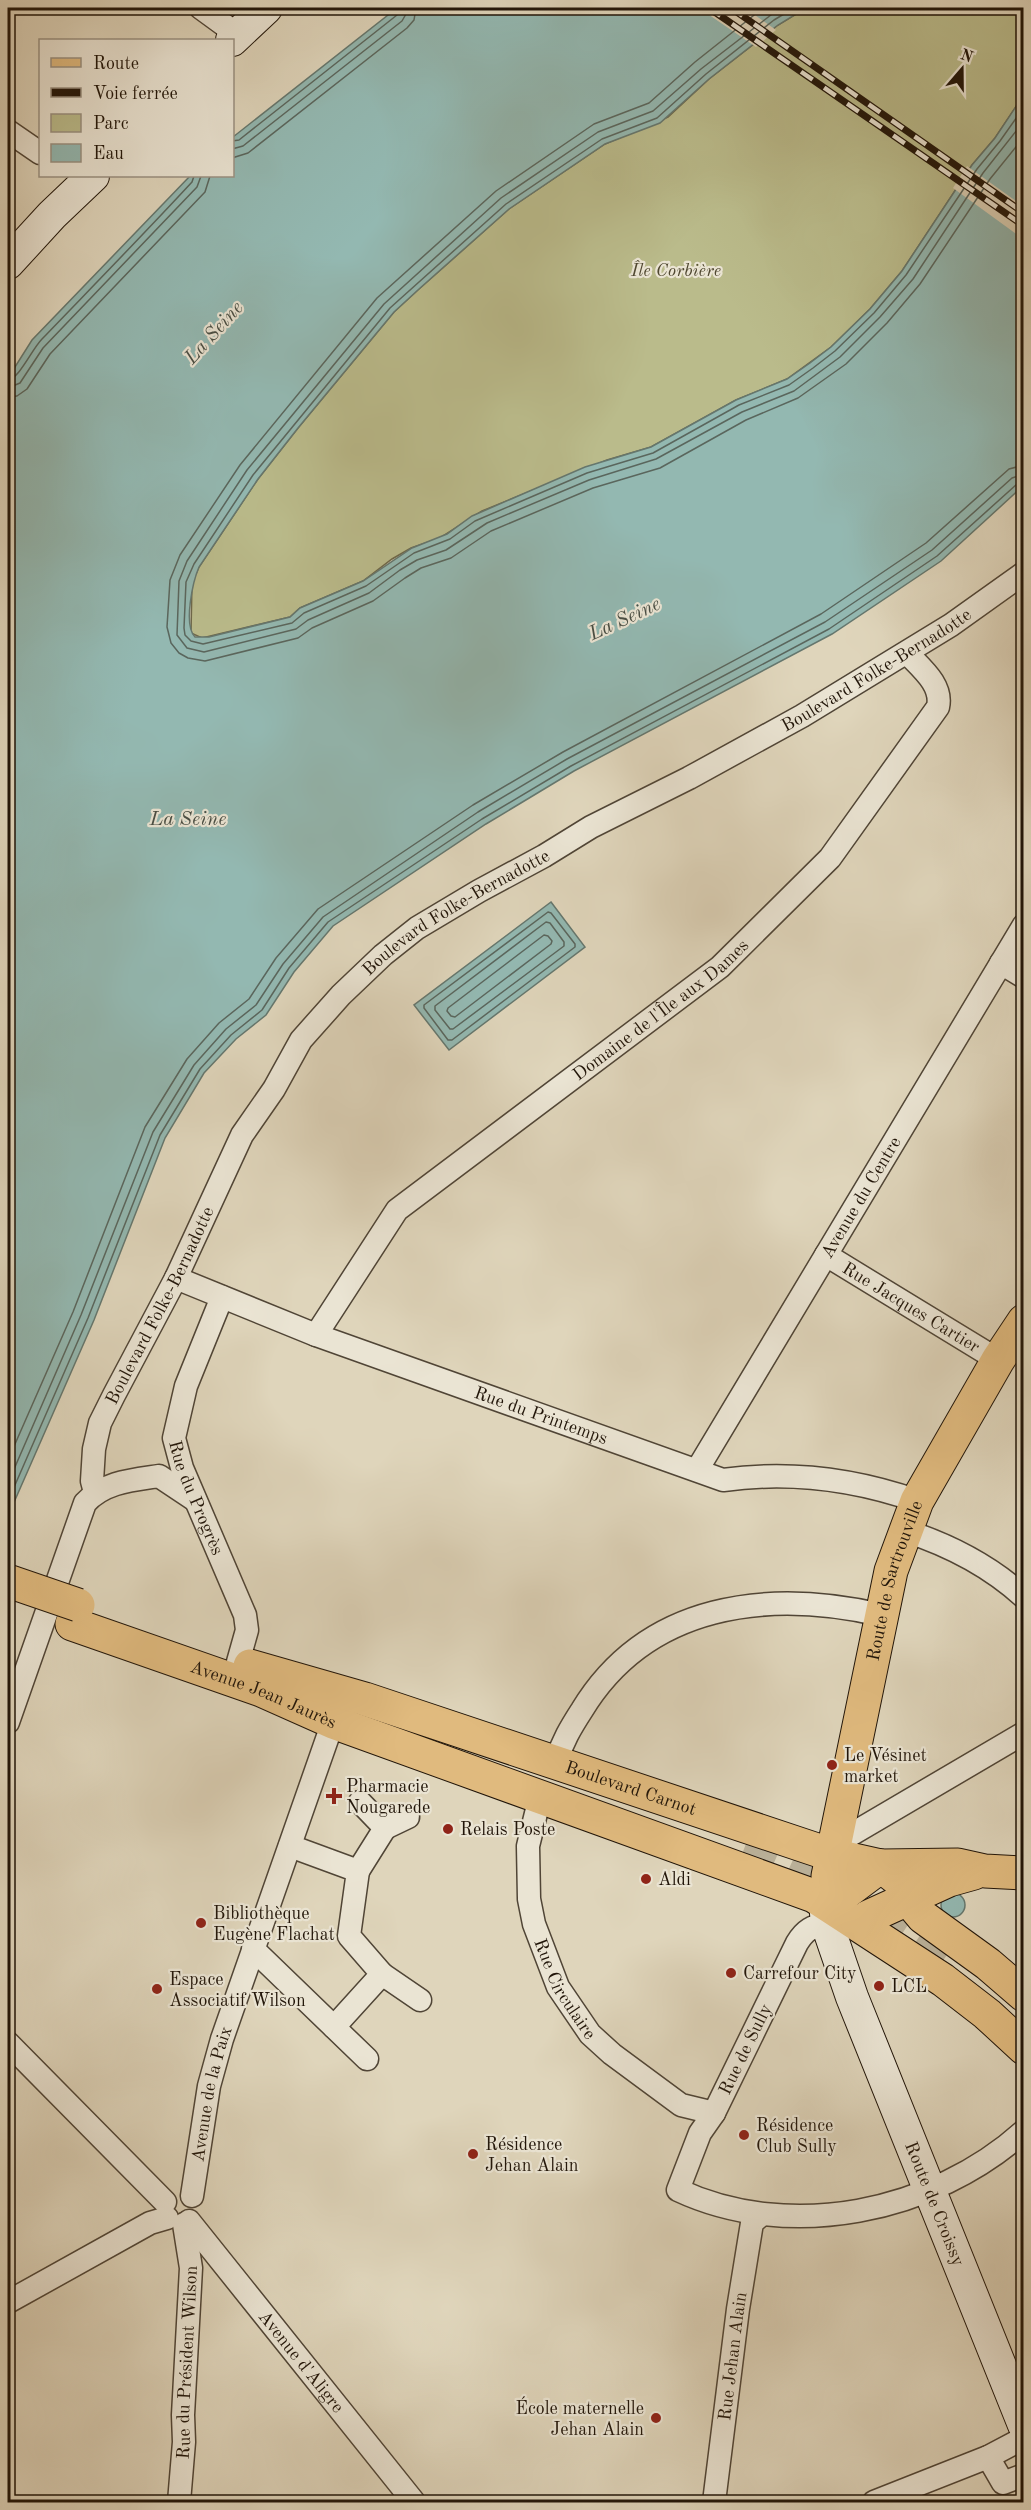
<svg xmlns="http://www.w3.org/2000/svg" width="1031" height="2510" viewBox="0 0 1031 2510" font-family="'Old Standard TT',serif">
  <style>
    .green { fill: #babb8b; stroke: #6e684a; stroke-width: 1.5 }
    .water { fill: #93b8b1; stroke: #65776e; stroke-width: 1.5 }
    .pier { fill: #dfd5bb }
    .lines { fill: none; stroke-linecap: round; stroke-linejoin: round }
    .shore { stroke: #5a665d; stroke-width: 1.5 }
    .primary-tunnel { stroke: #b9af97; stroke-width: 33; stroke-dasharray: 33 16; stroke-linecap: butt }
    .minor-casing { stroke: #504536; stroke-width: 25 }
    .secondary-casing { stroke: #211509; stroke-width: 34 }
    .primary-casing { stroke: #211509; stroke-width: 35 }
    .minor { stroke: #eae4d3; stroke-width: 22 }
    .secondary { stroke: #eae4d3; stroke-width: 32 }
    .primary { stroke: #e0ba7e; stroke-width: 33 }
    .rail-casing { stroke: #211509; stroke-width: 7 }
    .rail { stroke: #eae4d3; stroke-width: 4.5; stroke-dasharray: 14; stroke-linecap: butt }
    .primary-bridge-casing { stroke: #211509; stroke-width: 35; stroke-linecap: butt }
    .primary-bridge { stroke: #e0ba7e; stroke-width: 33 }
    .poi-dot { fill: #8f2418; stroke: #eae4d3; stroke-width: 2 }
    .labels { text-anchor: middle; stroke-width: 4.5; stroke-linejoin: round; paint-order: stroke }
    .park-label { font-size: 18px; font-style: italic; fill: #4f4730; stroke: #eae4d3 }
    .street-label { font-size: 18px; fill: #211509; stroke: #eae4d3 }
    .poi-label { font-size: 18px; fill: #211509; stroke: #eae4d3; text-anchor: start }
    .water-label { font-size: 20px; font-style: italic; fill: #494e44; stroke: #eae4d3 }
  </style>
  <rect width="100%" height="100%" fill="#dfd5bb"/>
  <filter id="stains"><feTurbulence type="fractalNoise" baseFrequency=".00333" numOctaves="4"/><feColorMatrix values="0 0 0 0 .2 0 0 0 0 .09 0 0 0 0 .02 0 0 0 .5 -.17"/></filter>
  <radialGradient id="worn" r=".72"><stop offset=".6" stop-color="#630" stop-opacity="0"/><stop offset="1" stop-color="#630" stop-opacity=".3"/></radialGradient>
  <path class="green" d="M 806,8 L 1023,8 L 1023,96 L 995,138 L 972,165 L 902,271 L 870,309 L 831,347 L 787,379 L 736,400 L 651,447 L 607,460 L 482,511 L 440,538 L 411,548 L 392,559 L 363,581 L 300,608 L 290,617 L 202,638 L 191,633 L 192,583 L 199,567 L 258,479 L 298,428 L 394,312 L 419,289 L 509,209 L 605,144 L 668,117 L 709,79 L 778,25 Z"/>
  <path class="water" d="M 397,8 L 806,8 L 778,25 L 709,79 L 660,123 L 605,144 L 509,209 L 419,289 L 394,312 L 298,428 L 258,479 L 199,567 C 193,581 183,625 195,637 L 209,637 L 290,617 L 300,608 L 363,581 L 412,548 L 447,534 L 472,516 L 585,467 L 651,447 L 736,400 L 787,379 L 810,363 L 831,347 L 870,309 L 902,271 L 972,165 L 995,138 L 1023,96 L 1023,486 L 941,561 L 832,634 L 574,771 L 486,824 L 333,926 L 294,972 L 266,1015 L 236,1039 L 204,1073 L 165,1138 L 94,1320 L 8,1516 L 8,378 L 32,340 L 190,176 L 232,176 L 233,137 Z
    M 551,902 L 585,947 L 449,1050 L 414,1005 Z
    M941 1905a12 12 0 1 1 24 0a12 12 0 1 1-24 0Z"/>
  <path class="pier" d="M 699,8 L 745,8 L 776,30 L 756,47 Z
    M 967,166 L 1023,206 L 1023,239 L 953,188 Z"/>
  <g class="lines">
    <path class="shore" d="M 763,8 L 695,62 L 649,103 L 594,124 L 496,191 L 377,298 L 240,465 L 180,555 L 170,580 L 167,627 L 171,643 L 179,653 L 188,658 L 205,661 L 298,638 L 312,628 L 373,601 L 405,578 L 421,568 L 451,558 L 491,531 L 593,488 L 660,468 L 746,420 L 798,398 L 846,364 L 887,323 L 920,284 L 990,179 L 1024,137
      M 780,8 L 701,69 L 653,111 L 598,132 L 501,198 L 384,304 L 247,470 L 187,561 L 179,581 L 177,635 L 187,648 L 204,652 L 296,629 L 308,620 L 369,593 L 400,570 L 417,560 L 446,550 L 487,523 L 589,480 L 656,459 L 742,412 L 794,391 L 840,357 L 880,317 L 913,279 L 983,173 L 1024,121
      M 794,8 L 774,20 L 706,74 L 657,118 L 602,139 L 506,204 L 390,308 L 253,475 L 194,564 L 186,582 L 184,628 L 185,635 L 191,641 L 203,644 L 292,623 L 304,613 L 366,586 L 414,553 L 450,539 L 475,521 L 587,473 L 653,453 L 739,405 L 789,385 L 813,368 L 835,351 L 874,313 L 906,275 L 977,169 L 1000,141 L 1024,107
      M 232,141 L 239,140 L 397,15 L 400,8
      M 232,149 L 243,146 L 402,21 L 406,14 L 407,8
      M 232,158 L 248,153 L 407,28 L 414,20 L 416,8
      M 8,380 C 19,379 32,349 42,339 C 92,287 143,235 192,182 L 194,176
      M 8,388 L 20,383 L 43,348 L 197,187 L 201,176
      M 8,397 L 17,396 L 27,389 L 50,354 L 205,192 L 210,176
      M 548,912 L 551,913 L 575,944 L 575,947 L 452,1040 L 448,1040 L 424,1008 L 424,1005 Z
      M 546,922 L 550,923 L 564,942 L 564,946 L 453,1029 L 450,1029 L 435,1010 L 435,1006 Z
      M 544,935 L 548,936 L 552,941 L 551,944 L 455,1017 L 451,1016 L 447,1011 L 448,1008 Z
      M 8,1460 L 73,1312 L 145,1127 L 187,1059 L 219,1023 L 249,999 L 276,958 L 318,909 L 473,805 L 563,752 L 821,614 L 926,543 L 1009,469 L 1024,465
      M 8,1483 L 81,1315 L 153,1132 L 194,1065 L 226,1029 L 256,1005 L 283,964 L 323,917 L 478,812 L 567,759 L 825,622 L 932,550 L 1012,478 L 1024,474
      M 8,1501 L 88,1318 L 160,1135 L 200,1069 L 231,1035 L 262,1010 L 289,968 L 328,922 L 482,819 L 571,766 L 829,629 L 937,556 L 1017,484 L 1024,482"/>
    <path class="primary-tunnel" d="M 744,1849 C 821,1878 881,1918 949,1963"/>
    <defs>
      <g id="minor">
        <path d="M 201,8 L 238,35"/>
        <path d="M 8,131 L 40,153"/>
        <path d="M 1001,963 L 1024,977"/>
        <path id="s1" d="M 826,1255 L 998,1360"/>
        <path id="s2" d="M 176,1278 L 316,1335 L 723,1480 C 789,1471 854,1479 917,1501"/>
        <path id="s3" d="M 222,1297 L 186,1386 L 174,1438 L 182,1468 L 245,1615 L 247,1630 L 238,1662"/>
        <path id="s4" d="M 316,1335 L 397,1210 L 720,967 L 830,858 L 938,707 C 943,685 921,668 907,653"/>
        <path id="s5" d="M 697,1470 L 1024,925"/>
        <path id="s6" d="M 95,1492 L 92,1481 L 94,1449 L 100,1423 L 114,1395 L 176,1278 L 242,1135 L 274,1089 L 301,1040 L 341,995 L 383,955 L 417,928 L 479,891 L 544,856 L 591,827 L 689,778 L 802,716 L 951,625 L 1024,573"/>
        <path d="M 906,1531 C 949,1545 990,1566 1024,1597"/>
        <path d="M 8,1722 L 85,1503 C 104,1482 132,1480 159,1476 L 195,1500"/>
        <path d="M 556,1762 C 562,1742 571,1727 582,1710 C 647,1603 768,1589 881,1615"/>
        <path id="s7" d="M 540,1797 L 528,1846 L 529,1899 L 534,1924 L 558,1987 L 590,2034 L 612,2054 L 681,2105 L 714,2113"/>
        <path d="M 385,1828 L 408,1817"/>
        <path d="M 835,1844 L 1024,1733"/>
        <path d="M 290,1846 L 358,1871 L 349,1936 L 382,1974 L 334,2027"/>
        <path d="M 358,1871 L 385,1828 L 360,1802"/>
        <path d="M 827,1924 C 812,1926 805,1930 797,1943 L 714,2113 L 700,2133 L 678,2190 C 789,2242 933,2213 1024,2131"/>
        <path d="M 253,1949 L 367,2059"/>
        <path d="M 382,1974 L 420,2000"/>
        <path d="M 8,2043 L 165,2202"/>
        <path id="s8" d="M 192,2196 L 209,2086 L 222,2039 L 333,1722"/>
        <path id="s9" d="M 189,2221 L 414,2502"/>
        <path d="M 8,2302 L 150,2223 L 167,2218"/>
        <path d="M 988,2457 L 1003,2483 L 1024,2475"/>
        <path id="s10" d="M 179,2502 L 184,2442 L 183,2415 L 191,2268 L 184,2224"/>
        <path id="s11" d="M 714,2502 L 738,2309 L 752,2223 L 761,2215"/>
        <path d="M 874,2502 L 988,2457 L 1024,2438"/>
      </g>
      <g id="secondary">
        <path d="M 232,40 L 266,8"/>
        <path d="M 8,263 L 52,215 L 93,176"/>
        <path id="s12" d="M 825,1902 L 827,1924 L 852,1997 L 1024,2425"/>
      </g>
      <g id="primary">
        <path id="s13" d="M 72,1624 L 261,1690 L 333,1722 L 814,1896 L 943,1980 L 987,2014 L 1024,2048"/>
        <path id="s14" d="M 250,1666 L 365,1699 L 832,1855 L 881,1866 L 958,1865 L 985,1871 L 1024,1873"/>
        <path d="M 881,1866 L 899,1880 L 908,1899 L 923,1917 L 988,1964 L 1024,1995"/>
        <path id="s15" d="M 828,1876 L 891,1571 L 917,1501 L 998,1360 L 1024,1321"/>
        <path d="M 825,1902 L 845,1893 L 881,1866"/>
        <path d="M 858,1924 L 868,1917 L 949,1880 L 974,1873"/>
      </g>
    </defs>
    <use href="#minor" class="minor-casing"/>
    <use href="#secondary" class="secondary-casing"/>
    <use href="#primary" class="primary-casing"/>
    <use href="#minor" class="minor"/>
    <use href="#secondary" class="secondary"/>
    <use href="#primary" class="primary"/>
    <defs>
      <path id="rail" d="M 709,8 L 1024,226
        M 731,8 L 1024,213"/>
    </defs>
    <use href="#rail" class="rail-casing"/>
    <use href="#rail" class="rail"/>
    <defs>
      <path id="primary-bridge" d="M 8,1581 L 78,1605"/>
    </defs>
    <use href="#primary-bridge" class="primary-bridge-casing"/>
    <use href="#primary-bridge" class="primary-bridge"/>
  </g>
  <g class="poi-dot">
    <circle cx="832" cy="1765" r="6"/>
    <path d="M331 1787h6v6h6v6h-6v6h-6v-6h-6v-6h6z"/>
    <circle cx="448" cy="1829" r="6"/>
    <circle cx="646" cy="1879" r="6"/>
    <circle cx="201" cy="1923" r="6"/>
    <circle cx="731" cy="1973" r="6"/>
    <circle cx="879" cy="1986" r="6"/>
    <circle cx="157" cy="1989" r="6"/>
    <circle cx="744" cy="2135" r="6"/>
    <circle cx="473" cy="2154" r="6"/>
    <circle cx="656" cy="2418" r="6"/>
  </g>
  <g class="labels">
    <g class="park-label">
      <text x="676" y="276">Île Corbière</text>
    </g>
    <g class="street-label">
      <text dy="6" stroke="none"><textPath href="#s6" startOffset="1192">Boulevard Folke-Bernadotte</textPath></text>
      <text dy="6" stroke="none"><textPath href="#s6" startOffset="706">Boulevard Folke-Bernadotte</textPath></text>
      <text dy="6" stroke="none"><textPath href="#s4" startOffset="480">Domaine de l'Île aux Dames</textPath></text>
      <text dy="6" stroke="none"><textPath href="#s5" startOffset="318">Avenue du Centre</textPath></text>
      <text dy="6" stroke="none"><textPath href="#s6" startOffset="202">Boulevard Folke-Bernadotte</textPath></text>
      <text dy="6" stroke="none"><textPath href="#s1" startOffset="100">Rue Jacques Cartier</textPath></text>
      <text dy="6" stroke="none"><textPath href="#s2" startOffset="390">Rue du Printemps</textPath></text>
      <text dy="6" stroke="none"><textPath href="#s3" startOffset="213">Rue du Progrès</textPath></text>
      <text dy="6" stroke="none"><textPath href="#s15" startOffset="303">Route de Sartrouville</textPath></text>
      <text dy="6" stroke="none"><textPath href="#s13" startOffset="204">Avenue Jean Jaurès</textPath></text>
      <text dy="6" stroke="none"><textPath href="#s14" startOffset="400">Boulevard Carnot</textPath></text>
      <text dy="6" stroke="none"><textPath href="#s7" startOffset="201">Rue Circulaire</textPath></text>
      <text transform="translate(745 2049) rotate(-64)" y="6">Rue de Sully</text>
      <text dy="6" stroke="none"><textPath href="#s8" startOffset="104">Avenue de la Paix</textPath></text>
      <text dy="6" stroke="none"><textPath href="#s12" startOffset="322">Route de Croissy</textPath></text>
      <text dy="6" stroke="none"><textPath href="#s11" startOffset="147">Rue Jehan Alain</textPath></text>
      <text dy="6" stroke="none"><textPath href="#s9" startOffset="180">Avenue d'Aligre</textPath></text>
      <text dy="6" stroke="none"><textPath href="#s10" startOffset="140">Rue du Président Wilson</textPath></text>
    </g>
    <g class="poi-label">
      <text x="844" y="1761">Le Vésinet<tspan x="844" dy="21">market</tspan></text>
      <text x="346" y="1792">Pharmacie<tspan x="346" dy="21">Nougarede</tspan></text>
      <text x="460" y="1835">Relais Poste</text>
      <text x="658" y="1885">Aldi</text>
      <text x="213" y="1919">Bibliothèque<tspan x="213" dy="21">Eugène Flachat</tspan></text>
      <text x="743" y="1979">Carrefour City</text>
      <text x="169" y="1985">Espace<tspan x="169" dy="21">Associatif Wilson</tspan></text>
      <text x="891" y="1992">LCL</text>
      <text x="756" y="2131">Résidence<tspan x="756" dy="21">Club Sully</tspan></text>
      <text x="485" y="2150">Résidence<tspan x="485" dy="21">Jehan Alain</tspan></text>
      <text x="644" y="2414" text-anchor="end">École maternelle<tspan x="644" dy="21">Jehan Alain</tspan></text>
    </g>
    <g class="water-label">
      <text transform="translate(213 332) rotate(-48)" y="7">La Seine</text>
      <text transform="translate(624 618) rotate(-25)" y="7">La Seine</text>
      <text x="188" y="825">La Seine</text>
    </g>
  </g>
  <rect width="1031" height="2510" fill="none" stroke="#dfd5bb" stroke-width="30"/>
  <rect x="9" y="9" width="1013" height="2492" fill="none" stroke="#211509" stroke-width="3"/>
  <rect x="15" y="15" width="1001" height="2480" fill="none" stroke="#211509" stroke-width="1.5"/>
  <rect x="39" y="39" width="195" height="138" fill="#eae4d3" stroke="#9a9182" stroke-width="1.5"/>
  <rect x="51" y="58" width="30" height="9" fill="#e0ba7e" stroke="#9a9182" stroke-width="1.5"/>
  <text x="93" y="69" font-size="18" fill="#211509">Route</text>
  <rect x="51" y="88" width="30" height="9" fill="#211509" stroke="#9a9182" stroke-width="1.5"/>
  <text x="93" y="99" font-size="18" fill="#211509">Voie ferrée</text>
  <rect x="51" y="114" width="30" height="18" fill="#babb8b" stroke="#9a9182" stroke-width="1.5"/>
  <text x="93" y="129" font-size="18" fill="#211509">Parc</text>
  <rect x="51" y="144" width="30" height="18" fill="#93b8b1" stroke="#9a9182" stroke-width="1.5"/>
  <text x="93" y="159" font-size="18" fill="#211509">Eau</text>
  <g transform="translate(962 69) rotate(20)" stroke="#eae4d3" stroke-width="4.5" paint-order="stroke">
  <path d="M0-4.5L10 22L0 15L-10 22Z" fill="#211509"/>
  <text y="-9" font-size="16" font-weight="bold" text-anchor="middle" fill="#211509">N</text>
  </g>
  <rect width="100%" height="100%" filter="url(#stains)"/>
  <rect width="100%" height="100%" fill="url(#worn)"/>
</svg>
